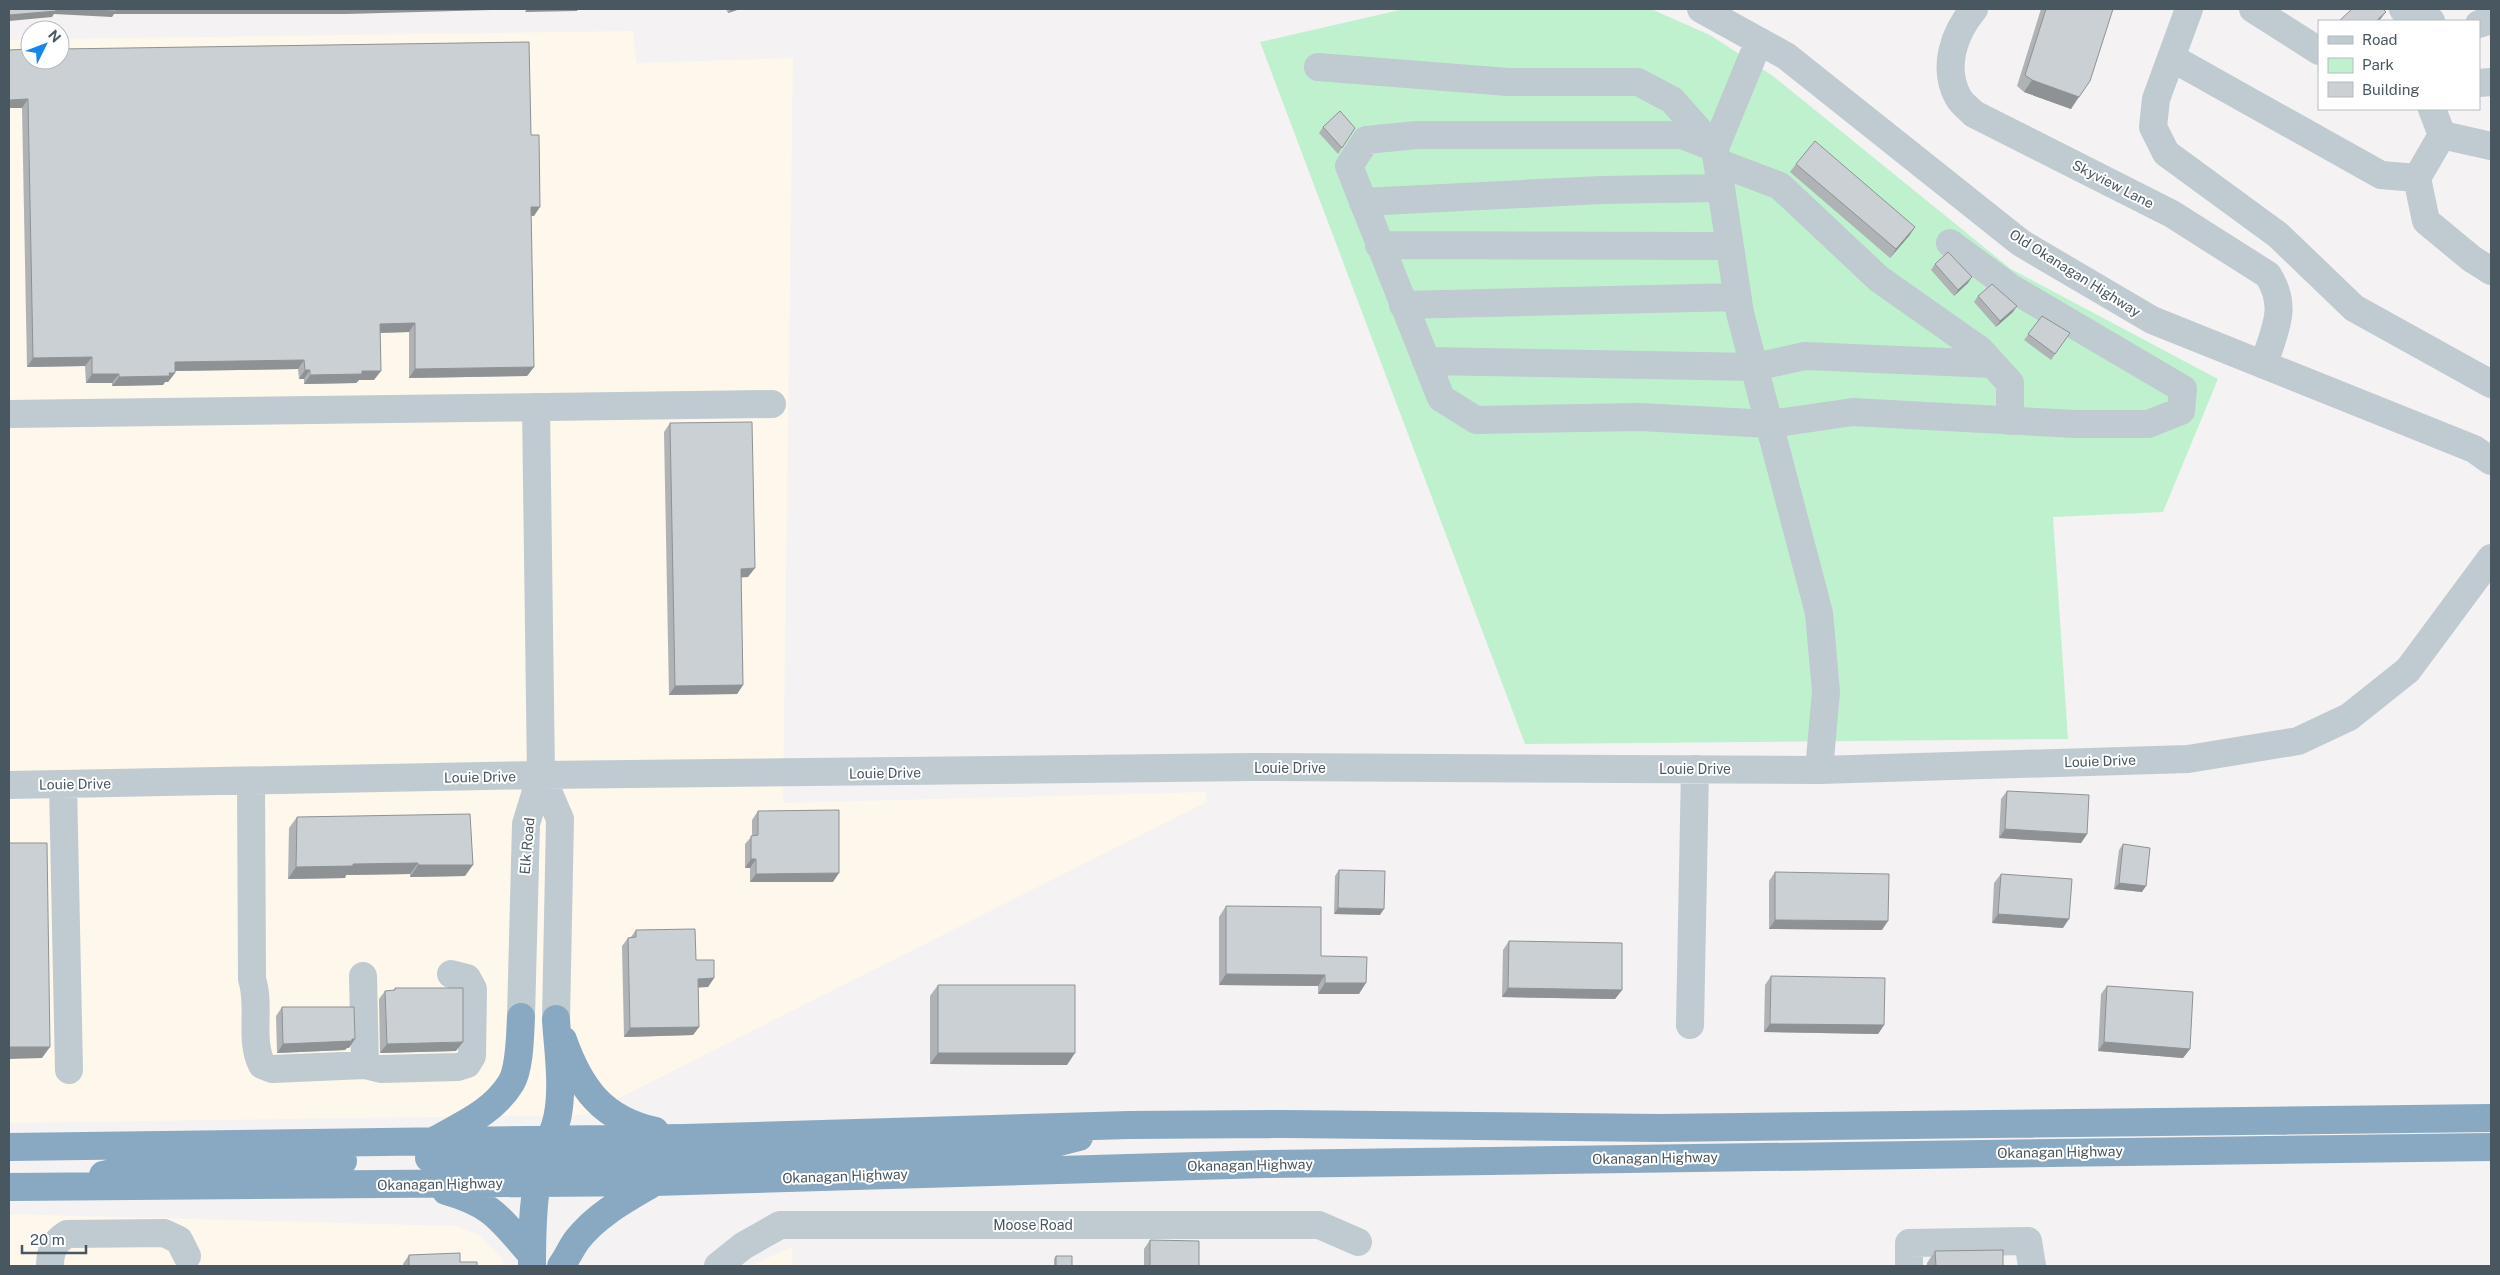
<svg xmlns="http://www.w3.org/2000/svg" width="2500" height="1275" viewBox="0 0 2500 1275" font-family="'Public Sans',sans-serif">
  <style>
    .commercial { fill: #fdf7ec }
    .park { fill: #c0f1cf }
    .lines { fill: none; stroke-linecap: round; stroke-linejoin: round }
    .minor { stroke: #bfcad1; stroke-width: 28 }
    .highway { stroke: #88a9c1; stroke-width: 28 }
    .wall { fill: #afb3b6 }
    .shaded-wall { fill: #8e9294 }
    .building { fill: #cbd0d4; stroke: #8e9294 }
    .labels { text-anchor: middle; stroke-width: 4; stroke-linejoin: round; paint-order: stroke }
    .street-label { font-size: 14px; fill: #495760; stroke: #fff }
  </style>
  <rect width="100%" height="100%" fill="#f4f2f2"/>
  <path class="commercial" d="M 633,31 L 636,63 L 793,58 L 783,803 L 1205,792 L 1207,802 L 585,1115 L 9,1123 L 9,40 L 30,40 L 30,60 L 60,60 L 60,39 Z
    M 9,1214 L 455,1226 L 479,1235 L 502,1259 L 503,1266 L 9,1266 Z
    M 792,1247 L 792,1266 L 752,1266 L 756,1263 Z"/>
  <path class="park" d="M 1404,9 L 1651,9 L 1710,35 L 1773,76 L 2011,269 L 2218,379 L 2163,512 L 2053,517 L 2068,739 L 1525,744 L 1260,42 Z"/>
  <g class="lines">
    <path class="minor" d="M 1701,9 L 1786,56 L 2021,243 L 2152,320 L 2474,449 L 2491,461
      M 1974,9 C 1954,33 1942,67 1958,97 C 1961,103 1969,109 1974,114 L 2172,214 L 2268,275 C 2289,309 2274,329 2264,365
      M 2189,9 L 2156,99 L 2153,127 L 2166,153 L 2278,235 L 2354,308 L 2491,384
      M 2253,9 L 2319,51
      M 2403,9 L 2431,21
      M 2479,24 L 2491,20
      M 1759,41 L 1715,148 L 1740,313 L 1819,613 L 1826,692 L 1819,770
      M 2172,58 L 2381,175 L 2417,178 L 2442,135
      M 1318,67 L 1508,82 L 1638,82 L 1672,100 L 1712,145
      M 2479,83 L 2491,82
      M 2432,109 L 2442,135 L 2491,146
      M 1715,148 L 1682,135 L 1417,135 L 1366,140 L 1349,166 L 1441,398 L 1476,420 L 1640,417 L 1770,424 L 1853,412 L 2075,424 L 2148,424 L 2181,411 L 2183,389 L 2011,288 L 1950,243
      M 1717,162 L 1780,186 L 1879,279 L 1980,350 L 2010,383 L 2010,421
      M 2417,178 L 2426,221 L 2472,259 L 2491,271
      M 1363,202 L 1601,190 L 1721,188
      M 1379,245 L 1730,246
      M 1403,305 L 1737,297
      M 1426,361 L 1755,367 L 1805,356 L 1993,364
      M 9,414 L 772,404
      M 541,775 L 560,819 L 556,1019
      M 251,782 L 252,979 C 261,1007 249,1039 262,1065 L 272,1069 L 365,1065 L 381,1069 L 457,1067 L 467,1064 L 472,1056 L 473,989 L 467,978 L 451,974
      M 63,784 L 69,1070
      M 9,785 L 541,775 L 1252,767 L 1819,770 L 2188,759 L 2298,741 L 2349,717 L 2408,670 L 2491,558
      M 363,976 L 365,1065
      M 521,1017 L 526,824 L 541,775 L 536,407
      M 1690,1025 L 1695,769
      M 50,1266 C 50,1251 54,1242 67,1234 L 164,1233 L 179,1240 L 187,1256
      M 718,1266 L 743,1246 L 780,1225 L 1319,1225 L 1358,1242
      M 1909,1266 L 1909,1243 L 2028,1241 L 2032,1266"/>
    <path class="highway" d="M 563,1040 C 580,1088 602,1119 655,1131
      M 437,1139 C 464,1124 494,1111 511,1083 C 520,1068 520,1035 521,1017
      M 9,1147 L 684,1138 L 1129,1125 L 1285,1124 L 1659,1128 L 2491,1118
      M 429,1158 C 457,1158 486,1163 514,1161 C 577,1154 558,1063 556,1019
      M 103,1175 L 145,1166 L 343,1161
      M 9,1187 L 655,1182 L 1266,1164 L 2491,1147
      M 446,1191 C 493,1204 501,1220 532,1255
      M 532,1266 C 532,1251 532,1193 539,1182 C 546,1169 562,1164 575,1161 L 1016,1153 L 1079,1137
      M 561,1266 C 567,1258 571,1248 577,1240 C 597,1214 628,1198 655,1182"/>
  </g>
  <path class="wall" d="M 726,9 L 740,9 L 728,13 Z
    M 2041,9 L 2113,9 L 2071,109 L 2024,92 L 2017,86 Z
    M 9,50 L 531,135 L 534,216 L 531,216 L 534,367 L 527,376 L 409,378 L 409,332 L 380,333 L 374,380 L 359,380 L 356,383 L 304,384 L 304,379 L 299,379 L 298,369 L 175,371 L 175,373 L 168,382 L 165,382 L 163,385 L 112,386 L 112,383 L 86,383 L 85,366 L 27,367 L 22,108 Z
    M 1323,127 L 1355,128 L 1338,154 L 1319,133 Z
    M 1796,164 L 1915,227 L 1909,236 L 1890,258 L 1790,172 Z
    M 1935,264 L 1968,283 L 1954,296 L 1931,270 Z
    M 1978,296 L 2013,312 L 1996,327 L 1974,302 Z
    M 2042,316 L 2070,333 L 2051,360 L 2024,340 Z
    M 670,423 L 748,577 L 741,577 L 743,685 L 737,694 L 669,695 L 664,432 Z
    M 2007,791 L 2087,834 L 2081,843 L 1999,838 L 2001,799 Z
    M 758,811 L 833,882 L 750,882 L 750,868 L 745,868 L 745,844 L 752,836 L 752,820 Z
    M 297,817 L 465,876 L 410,877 L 410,874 L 346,875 L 345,878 L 288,879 L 289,828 Z
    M 2123,844 L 2142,892 L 2114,889 L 2119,850 Z
    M 1339,870 L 1380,915 L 1334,914 L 1335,876 Z
    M 1775,872 L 1882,930 L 1769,929 L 1769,881 Z
    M 2001,874 L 2063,928 L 1992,923 L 1994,883 Z
    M 1226,906 L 1321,956 L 1359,994 L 1318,994 L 1318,986 L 1219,985 L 1219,917 Z
    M 636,930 L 696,960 L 714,978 L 708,987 L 698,987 L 699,1027 L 693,1035 L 624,1037 L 622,946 L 628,938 L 631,937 Z
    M 1509,941 L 1622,990 L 1615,999 L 1502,997 L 1503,950 Z
    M 1771,976 L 1884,1025 L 1878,1034 L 1764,1032 L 1765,985 Z
    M 938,985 L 1067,1065 L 930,1064 L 930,996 Z
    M 2107,986 L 2190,1049 L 2183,1058 L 2098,1051 L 2101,994 Z
    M 395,988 L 456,1051 L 380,1053 L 379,999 L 385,991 L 394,990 Z
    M 282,1007 L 349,1048 L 347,1048 L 345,1050 L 277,1053 L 276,1016 Z
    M 1150,1240 L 1199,1266 L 1144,1266 L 1144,1249 Z
    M 1935,1251 L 2003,1266 L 1927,1266 L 1927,1263 Z
    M 409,1255 L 460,1262 L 477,1266 L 403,1266 L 403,1264 Z
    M 1056,1256 L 1072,1266 L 1054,1266 L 1054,1259 Z"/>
  <path class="shaded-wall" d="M 55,9 L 525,9 L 346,14 L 114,14 L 112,17 L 54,14 L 52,17 L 9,21 L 9,15 Z
    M 527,9 L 578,9 L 577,11 L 525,12 Z
    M 731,9 L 740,9 L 728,13 Z
    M 2386,12 L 2379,21 L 2376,21 Z
    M 2032,80 L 2079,97 L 2071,109 L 2024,92 Z
    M 28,99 L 22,108 L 9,108 L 9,100 Z
    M 531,207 L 540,207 L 534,216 L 525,216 Z
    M 1915,227 L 1909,236 L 1890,258 L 1896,249 Z
    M 1972,277 L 1968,283 L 1954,296 L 1958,290 Z
    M 2017,306 L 2013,312 L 1996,327 L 2000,321 Z
    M 415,323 L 409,332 L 374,333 L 380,324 Z
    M 92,357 L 85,366 L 27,367 L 33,358 Z
    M 304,360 L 298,369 L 168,371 L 175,362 Z
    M 534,367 L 527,376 L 409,378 L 415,369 Z
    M 305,370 L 310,370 L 304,379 L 299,379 Z
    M 362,371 L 381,371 L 374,380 L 359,380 L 356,383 L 304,384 L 310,375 Z
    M 175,373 L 168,382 L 165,382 L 163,385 L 112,386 L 119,377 Z
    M 92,374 L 119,374 L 112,383 L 86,383 Z
    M 755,568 L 748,577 L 734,578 L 741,569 Z
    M 743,685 L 737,694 L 669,695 L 675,686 Z
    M 2005,829 L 2087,834 L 2081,843 L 1999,838 Z
    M 751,859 L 756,859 L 750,868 L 745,868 Z
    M 418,863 L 410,874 L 346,875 L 345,878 L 288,879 L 296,867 L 353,864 Z
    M 418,865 L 473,865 L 465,876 L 410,877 Z
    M 839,873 L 833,882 L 750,882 L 756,874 Z
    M 2119,883 L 2146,886 L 2142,892 L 2114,889 Z
    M 1338,908 L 1384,909 L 1380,915 L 1334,914 Z
    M 1998,914 L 2069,919 L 2063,928 L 1992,923 Z
    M 1775,920 L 1888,921 L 1882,930 L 1769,929 Z
    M 1226,974 L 1325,975 L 1318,986 L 1219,985 Z
    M 714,978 L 708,987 L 692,988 L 698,979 Z
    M 1325,983 L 1366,983 L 1359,994 L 1318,994 Z
    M 1508,988 L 1622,990 L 1615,999 L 1502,997 Z
    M 1770,1024 L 1884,1025 L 1878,1034 L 1764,1032 Z
    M 699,1027 L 693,1035 L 624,1037 L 630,1028 Z
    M 355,1039 L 349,1048 L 347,1048 L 345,1050 L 277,1053 L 283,1044 Z
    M 463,1042 L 456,1051 L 380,1053 L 387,1044 Z
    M 2104,1042 L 2190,1049 L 2183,1058 L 2098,1051 Z
    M 9,1047 L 50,1047 L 42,1058 L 9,1059 Z
    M 938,1053 L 1075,1053 L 1067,1065 L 930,1064 Z"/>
  <path class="building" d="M 9,9 L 56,9 L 56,11 L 9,15 Z
    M 70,9 L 116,9 L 116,11 Z
    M 2046,9 L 2113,9 L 2090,81 L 2079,97 L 2032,80 L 2025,75 Z
    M 2352,9 L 2383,9 L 2386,12 L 2376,21 L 2339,21 Z
    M 529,42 L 531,135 L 539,135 L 540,207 L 531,207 L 534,367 L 415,369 L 415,323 L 380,324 L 381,371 L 362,371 L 362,374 L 310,375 L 310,370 L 305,370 L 304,360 L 175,362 L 175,373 L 169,373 L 170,376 L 119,377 L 119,374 L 92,374 L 92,357 L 33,358 L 28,99 L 9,100 L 9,50 L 30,49 L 30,60 L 60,60 L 60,49 Z
    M 1340,111 L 1355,128 L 1342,148 L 1323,127 Z
    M 1815,141 L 1915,227 L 1896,249 L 1796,164 Z
    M 1948,252 L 1972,277 L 1958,290 L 1935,264 Z
    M 1992,284 L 2017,306 L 2000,321 L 1978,296 Z
    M 2042,316 L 2070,333 L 2055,354 L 2028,334 Z
    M 752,422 L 755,568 L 741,569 L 743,685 L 675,686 L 670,423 Z
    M 2007,791 L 2089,795 L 2087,834 L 2005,829 Z
    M 839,810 L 839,873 L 756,874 L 756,859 L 751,859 L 751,836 L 758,835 L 758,811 Z
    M 470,814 L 473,865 L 418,865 L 418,863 L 353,864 L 353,866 L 296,867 L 297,817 Z
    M 9,843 L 47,843 L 50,1047 L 9,1047 Z
    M 2123,844 L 2150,848 L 2146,886 L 2119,883 Z
    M 1339,870 L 1385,871 L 1384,909 L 1338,908 Z
    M 1775,872 L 1889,874 L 1888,921 L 1775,920 Z
    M 2001,874 L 2072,879 L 2069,919 L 1998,914 Z
    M 1226,906 L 1321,907 L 1321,956 L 1367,957 L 1366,983 L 1325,983 L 1325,975 L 1226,974 Z
    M 695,929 L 696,960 L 714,960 L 714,978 L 698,979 L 699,1027 L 630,1028 L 628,938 L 636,937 L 636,930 Z
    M 1509,941 L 1622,943 L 1622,990 L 1508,988 Z
    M 1771,976 L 1885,978 L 1884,1025 L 1770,1024 Z
    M 938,985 L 1075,985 L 1075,1053 L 938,1053 Z
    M 2107,986 L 2193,992 L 2190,1049 L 2104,1042 Z
    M 395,988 L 463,988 L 463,1042 L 387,1044 L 385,991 L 395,990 Z
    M 282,1007 L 354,1007 L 355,1039 L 352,1039 L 352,1041 L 283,1044 Z
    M 1150,1240 L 1199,1241 L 1199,1266 L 1150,1266 Z
    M 2003,1250 L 2003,1266 L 1936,1266 L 1935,1251 Z
    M 460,1253 L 460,1262 L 477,1262 L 477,1266 L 409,1266 L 409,1255 Z
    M 1056,1256 L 1072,1256 L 1072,1266 L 1056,1266 Z"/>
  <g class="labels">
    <g class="street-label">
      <text transform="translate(2113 184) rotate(27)" y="5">Skyview Lane</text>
      <text transform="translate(2075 273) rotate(32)" y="5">Old Okanagan Highway</text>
      <text transform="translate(2100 761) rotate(-2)" y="5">Louie Drive</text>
      <text x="1290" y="773">Louie Drive</text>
      <text x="1695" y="774">Louie Drive</text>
      <text transform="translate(885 773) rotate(-1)" y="5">Louie Drive</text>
      <text transform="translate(480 777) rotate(-1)" y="5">Louie Drive</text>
      <text transform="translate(75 784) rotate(-1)" y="5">Louie Drive</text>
      <text transform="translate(527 846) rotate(-85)" y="5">Elk Road</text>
      <text transform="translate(2060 1152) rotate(-1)" y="5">Okanagan Highway</text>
      <text transform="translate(1655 1158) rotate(-1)" y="5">Okanagan Highway</text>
      <text transform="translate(1250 1165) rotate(-1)" y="5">Okanagan Highway</text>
      <text transform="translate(845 1176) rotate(-2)" y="5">Okanagan Highway</text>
      <text transform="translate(440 1184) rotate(-1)" y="5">Okanagan Highway</text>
      <text x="1033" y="1230">Moose Road</text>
    </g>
  </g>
  <rect width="2500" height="1275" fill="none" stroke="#495760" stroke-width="20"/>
  <rect x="2318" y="20" width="162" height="90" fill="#ffffff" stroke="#b6bcbf"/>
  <rect x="2328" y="36" width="25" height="8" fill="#bfcad1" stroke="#b6bcbf"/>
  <text x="2362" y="45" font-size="15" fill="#495760">Road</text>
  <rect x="2328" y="58" width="25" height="15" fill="#c0f1cf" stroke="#b6bcbf"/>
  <text x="2362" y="70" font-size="15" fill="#495760">Park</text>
  <rect x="2328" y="82" width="25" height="15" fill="#cbd0d4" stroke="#b6bcbf"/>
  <text x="2362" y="95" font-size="15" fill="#495760">Building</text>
  <g transform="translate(45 45) rotate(48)"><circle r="24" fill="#ffffff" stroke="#b6bcbf"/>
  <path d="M0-4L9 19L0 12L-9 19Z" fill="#1586eb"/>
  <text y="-8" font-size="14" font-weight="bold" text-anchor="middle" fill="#495760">N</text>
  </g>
  <path d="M22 1245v8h64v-8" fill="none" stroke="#495760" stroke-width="2.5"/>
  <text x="30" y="1245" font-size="15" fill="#495760" stroke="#ffffff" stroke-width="4" paint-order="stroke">20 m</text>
</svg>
